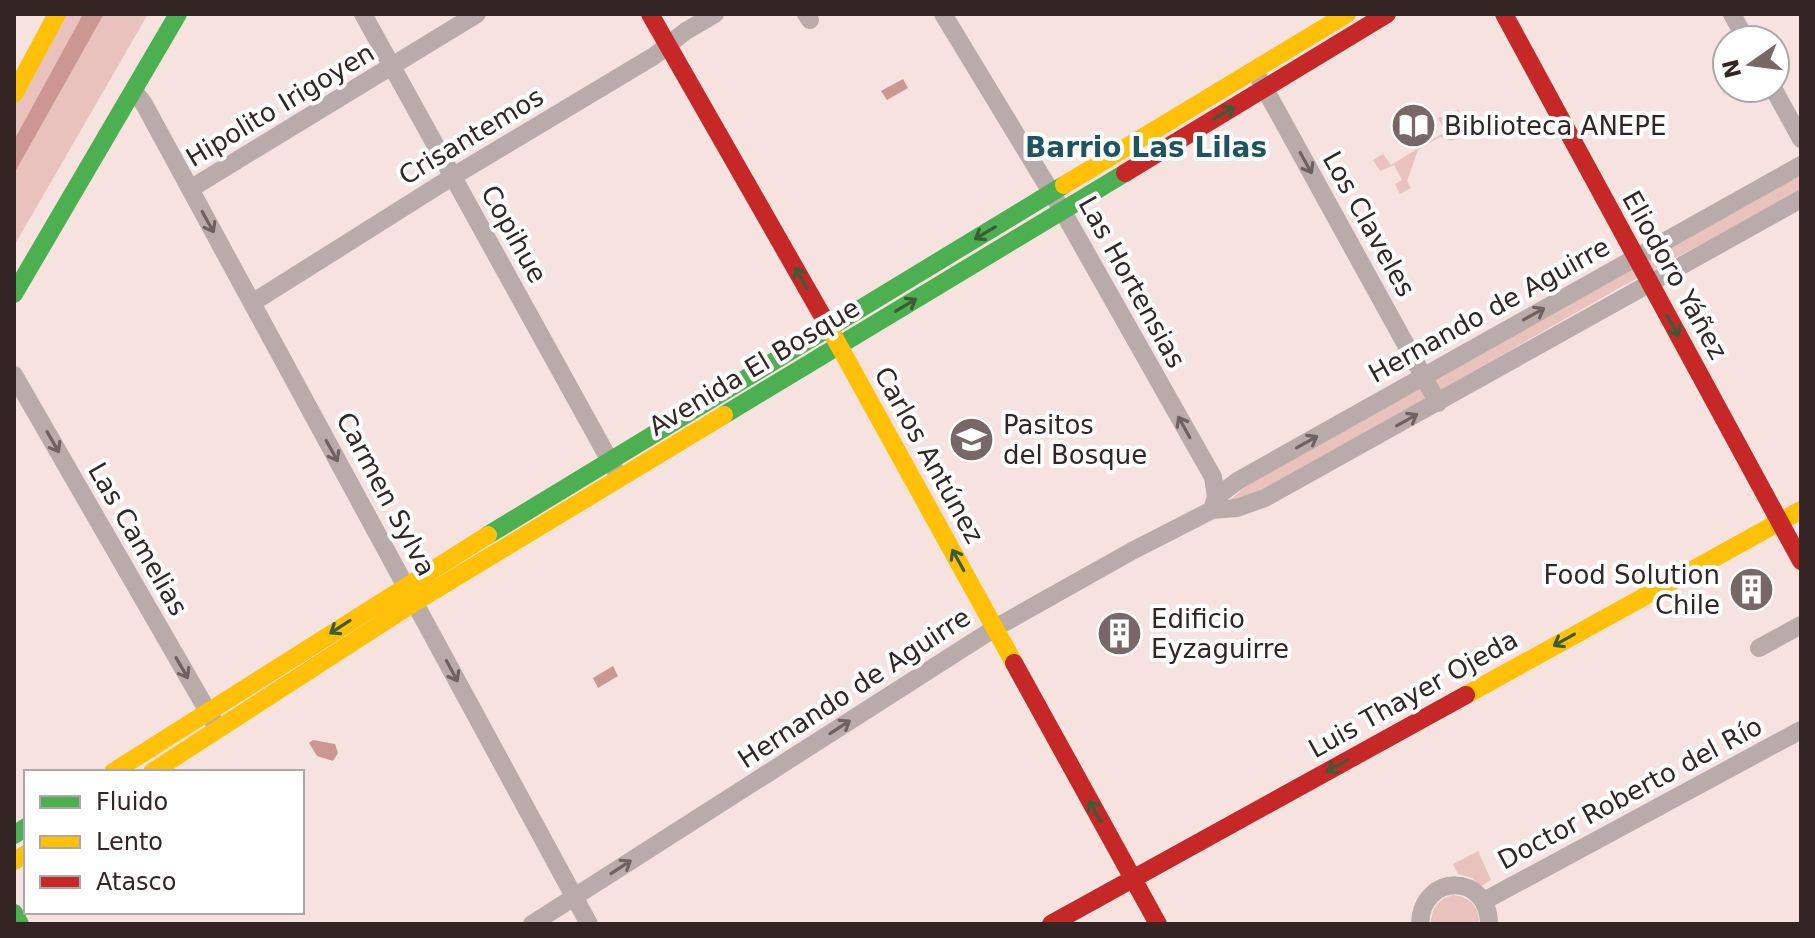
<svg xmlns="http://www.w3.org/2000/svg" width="1815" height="938" viewBox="0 0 1815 938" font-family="'DejaVu Sans',sans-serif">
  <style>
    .green { fill: #e9c2bd }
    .water { fill: #cd9791 }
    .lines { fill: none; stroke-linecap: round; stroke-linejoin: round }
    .street { stroke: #b8aba9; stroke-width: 18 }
    .fast { stroke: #4caf50; stroke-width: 18 }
    .slow { stroke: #ffc107; stroke-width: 18 }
    .jam { stroke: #c62828; stroke-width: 18 }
    .oneway { stroke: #3c5c36 }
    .oneway2 { stroke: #6e6160 }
    .labels { text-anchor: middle; stroke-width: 8; stroke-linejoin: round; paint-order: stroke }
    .street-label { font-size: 26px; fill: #322524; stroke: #fff }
    .poi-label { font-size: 26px; fill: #322524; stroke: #fff; text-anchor: start }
    .neighbourhood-label { font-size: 28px; font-weight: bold; fill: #1e5462; stroke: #fff }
  </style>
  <rect width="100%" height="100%" fill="#f6e3e0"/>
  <path class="green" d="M 66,14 L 83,14 L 14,140 L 14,106 Z
    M 104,14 L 148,14 L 14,246 L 14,174 Z
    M 1458,110 L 1470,131 L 1452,141 L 1440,137 L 1418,150 L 1407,181 L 1411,188 L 1400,194 L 1395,184 L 1402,180 L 1394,165 L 1380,171 L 1373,160 L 1383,154 L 1391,165 L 1445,132 L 1438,118 Z
    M 1801,175 L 1801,191 L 1621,287 L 1253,497 L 1229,501 L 1247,485 Z
    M 1478,851 L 1491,880 L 1480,887 L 1472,878 L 1458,874 L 1453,864 Z
    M 1453,895 C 1470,897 1480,907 1479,924 L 1431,924 C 1431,908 1438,899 1453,895 Z"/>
  <path class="water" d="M 83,14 L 104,14 L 14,174 L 14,140 Z
    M 903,79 L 908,88 L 887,100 L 881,91 Z
    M 613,666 L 618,676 L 598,688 L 593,678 Z
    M 313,740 L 335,744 L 338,753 L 333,761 L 317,756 L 309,743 Z"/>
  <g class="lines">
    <path class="street" d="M 363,14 L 615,470
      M 806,14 L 810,20
      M 943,14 L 1062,210 L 1213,477 L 1216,497
      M 1732,14 L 1746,40
      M 1260,80 L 1438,403
      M 1773,88 L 1801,139
      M 134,91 L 144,104 L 589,924
      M 190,189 L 477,14
      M 252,303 L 452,177 L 654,56 L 686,31 L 715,14
      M 14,375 L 214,722
      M 1212,510 L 1216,497 L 1239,480 L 1801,165
      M 1759,648 L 1801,625
      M 1484,901 L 1801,730
      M 532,924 L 995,628 L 1132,551 L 1212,510 L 1237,508 L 1265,498 L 1801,199
      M 1420,924 C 1422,872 1489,873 1489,924"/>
    <path class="fast" d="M 14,294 L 178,14
      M 724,415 L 1125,173
      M 488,535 L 1064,185
      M 14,835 L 26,827
      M 14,913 L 20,924"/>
    <path class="slow" d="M 14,94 L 57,14
      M 1064,185 L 1347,14
      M 827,324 L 1014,663
      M 1466,695 L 1801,510
      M 113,772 L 488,535
      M 152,772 L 415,602 L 724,415
      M 14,861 L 26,854"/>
    <path class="jam" d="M 650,14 L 827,324
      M 1504,14 L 1801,561
      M 1125,173 L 1387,14
      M 1014,663 L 1158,924
      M 1051,924 L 1466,695"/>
  </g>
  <defs><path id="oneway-shaft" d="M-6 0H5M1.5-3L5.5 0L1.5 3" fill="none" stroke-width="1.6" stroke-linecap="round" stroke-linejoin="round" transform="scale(2)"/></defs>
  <g class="oneway">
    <use href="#oneway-shaft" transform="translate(1224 113) rotate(-31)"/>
    <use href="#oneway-shaft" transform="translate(985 233) rotate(149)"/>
    <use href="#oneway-shaft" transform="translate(801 278) rotate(-120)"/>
    <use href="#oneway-shaft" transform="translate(906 305) rotate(-31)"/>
    <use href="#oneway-shaft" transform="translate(1673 326) rotate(61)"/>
    <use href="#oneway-shaft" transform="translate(958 560) rotate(-119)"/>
    <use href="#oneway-shaft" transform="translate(340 627) rotate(147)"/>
    <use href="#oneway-shaft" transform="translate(1564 640) rotate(151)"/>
    <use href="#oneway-shaft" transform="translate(1337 766) rotate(151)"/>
    <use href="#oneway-shaft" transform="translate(1095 811) rotate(-119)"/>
  </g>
  <g class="oneway2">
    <use href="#oneway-shaft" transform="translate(1306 163) rotate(61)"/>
    <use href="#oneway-shaft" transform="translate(208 222) rotate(61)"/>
    <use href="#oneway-shaft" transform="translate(1534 314) rotate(-29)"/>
    <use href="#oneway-shaft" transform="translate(1407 420) rotate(-29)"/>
    <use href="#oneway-shaft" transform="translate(1184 427) rotate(-119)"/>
    <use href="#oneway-shaft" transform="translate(53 442) rotate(60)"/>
    <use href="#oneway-shaft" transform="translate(1307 442) rotate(-29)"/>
    <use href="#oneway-shaft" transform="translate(332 451) rotate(61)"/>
    <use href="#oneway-shaft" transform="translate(182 668) rotate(60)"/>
    <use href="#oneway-shaft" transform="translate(452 671) rotate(62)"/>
    <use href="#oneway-shaft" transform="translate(840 727) rotate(-33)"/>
    <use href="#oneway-shaft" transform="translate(621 867) rotate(-33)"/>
  </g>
  <defs>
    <symbol id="library-disc" viewBox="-11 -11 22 22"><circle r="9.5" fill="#776866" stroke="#fff"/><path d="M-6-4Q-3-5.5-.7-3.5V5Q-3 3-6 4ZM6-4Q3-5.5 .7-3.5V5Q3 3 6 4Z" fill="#fff"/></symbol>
    <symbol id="school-disc" viewBox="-11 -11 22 22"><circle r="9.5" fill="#776866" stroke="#fff"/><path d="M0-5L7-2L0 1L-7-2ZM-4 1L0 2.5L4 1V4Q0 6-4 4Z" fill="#fff"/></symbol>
    <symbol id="building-disc" viewBox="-11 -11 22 22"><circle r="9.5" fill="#776866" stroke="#fff"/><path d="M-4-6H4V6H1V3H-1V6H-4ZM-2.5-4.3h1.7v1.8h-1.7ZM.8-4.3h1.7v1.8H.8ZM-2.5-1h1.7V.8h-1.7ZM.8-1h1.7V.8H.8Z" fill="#fff"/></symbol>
  </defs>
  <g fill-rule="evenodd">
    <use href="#library-disc" x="1388" y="100" width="51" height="51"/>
    <use href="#school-disc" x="946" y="414" width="51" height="51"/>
    <use href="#building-disc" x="1726" y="564" width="51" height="51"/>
    <use href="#building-disc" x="1094" y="608" width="51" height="51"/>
  </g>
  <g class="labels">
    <g class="street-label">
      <text transform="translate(280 105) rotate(-31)" y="9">Hipolito Irigoyen</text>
      <text transform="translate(471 136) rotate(-31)" y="9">Crisantemos</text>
      <text transform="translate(1369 224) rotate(61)" y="9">Los Claveles</text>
      <text transform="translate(514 234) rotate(61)" y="9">Copihue</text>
      <text transform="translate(1675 275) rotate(61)" y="9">Eliodoro Yáñez</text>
      <text transform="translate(1132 282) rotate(61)" y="9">Las Hortensias</text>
      <text transform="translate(1489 310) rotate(-29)" y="9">Hernando de Aguirre</text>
      <text transform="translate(754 367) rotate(-31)" y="9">Avenida El Bosque</text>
      <text transform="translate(929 455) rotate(61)" y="9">Carlos Antúnez</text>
      <text transform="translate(386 494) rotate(62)" y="9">Carmen Sylva</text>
      <text transform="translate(138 539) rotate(60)" y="9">Las Camelias</text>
      <text transform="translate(854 688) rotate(-33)" y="9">Hernando de Aguirre</text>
      <text transform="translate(1413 694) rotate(-29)" y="9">Luis Thayer Ojeda</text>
      <text transform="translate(1630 793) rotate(-28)" y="9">Doctor Roberto del Río</text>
    </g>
    <g class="poi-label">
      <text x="1444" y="135">Biblioteca ANEPE</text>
      <text x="1003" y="434">Pasitos<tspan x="1003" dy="30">del Bosque</tspan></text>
      <text x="1720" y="584" text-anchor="end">Food Solution<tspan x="1720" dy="30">Chile</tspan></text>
      <text x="1151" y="628">Edificio<tspan x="1151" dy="30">Eyzaguirre</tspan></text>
    </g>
    <g class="neighbourhood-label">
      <text x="1146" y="157">Barrio Las Lilas</text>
    </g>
  </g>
  <rect width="1815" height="938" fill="none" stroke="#322524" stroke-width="32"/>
  <rect x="24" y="770" width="280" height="144" fill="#ffffff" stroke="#ada8a7" stroke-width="2"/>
  <rect x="40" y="796" width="40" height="12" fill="#4caf50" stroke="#ada8a7" stroke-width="2"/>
  <text x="96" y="810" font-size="24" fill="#322524">Fluido</text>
  <rect x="40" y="836" width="40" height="12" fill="#ffc107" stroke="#ada8a7" stroke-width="2"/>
  <text x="96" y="850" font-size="24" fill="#322524">Lento</text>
  <rect x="40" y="876" width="40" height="12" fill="#c62828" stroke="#ada8a7" stroke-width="2"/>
  <text x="96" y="890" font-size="24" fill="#322524">Atasco</text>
  <g transform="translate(1751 64) rotate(256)"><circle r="38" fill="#ffffff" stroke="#ada8a7" stroke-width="2"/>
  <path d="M0-6L14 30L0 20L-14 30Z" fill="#776866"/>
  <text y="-12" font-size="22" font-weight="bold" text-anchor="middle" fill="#322524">N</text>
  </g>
</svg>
